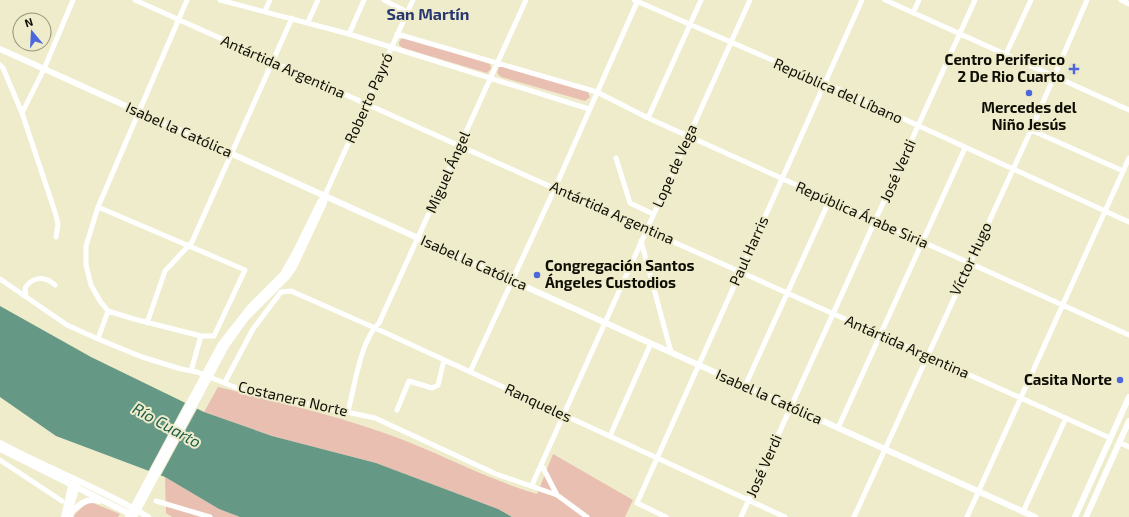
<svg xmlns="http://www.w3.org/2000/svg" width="1129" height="517" viewBox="0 0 1129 517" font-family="'Exo 2',sans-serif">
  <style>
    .built { fill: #e4e1b9 }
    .green { fill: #e9bfb2 }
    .water { fill: #669886 }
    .pier { fill: #eeeccb }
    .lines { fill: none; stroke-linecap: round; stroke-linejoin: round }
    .minor { stroke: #fff; stroke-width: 5 }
    .major { stroke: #fff; stroke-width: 6 }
    .poi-dot { fill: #4c66db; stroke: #eeeccb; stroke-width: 1.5 }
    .labels { text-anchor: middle; stroke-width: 4; stroke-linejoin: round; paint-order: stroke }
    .poi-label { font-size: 15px; font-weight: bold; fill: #0f0e04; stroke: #eeeccb; text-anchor: end }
    .street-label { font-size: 15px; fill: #0f0e04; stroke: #eeeccb }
    .neighbourhood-label { font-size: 16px; font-weight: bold; fill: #283770; stroke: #eeeccb }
    .water-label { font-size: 16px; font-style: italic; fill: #1c5c4a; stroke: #eeeccb }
  </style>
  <rect width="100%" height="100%" fill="#eeeccb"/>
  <path class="built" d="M 1071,62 L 1081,66 L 1077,76 L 1067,72 Z"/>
  <path class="green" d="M 406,38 L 490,64 L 491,69 L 487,73 L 403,48 L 399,45 L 399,42 L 401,39 Z
    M 499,67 L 504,67 L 588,92 L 590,97 L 585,101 L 501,77 L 497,73 Z
    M 218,387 C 276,401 334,415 390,435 C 440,453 486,479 537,494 L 553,454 L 633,500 L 625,517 L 512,517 L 498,509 L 376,463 L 272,436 L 204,412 Z
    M 165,477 L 219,509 L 240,517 L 172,517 L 166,513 Z
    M 87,503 L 93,503 L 120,514 L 118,517 L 74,517 L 75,514 Z"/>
  <path class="water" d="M 0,306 L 91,357 L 204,412 L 272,436 L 376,463 L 498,509 L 512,517 L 240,517 L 219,509 L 165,477 L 56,436 L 0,397 Z"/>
  <path class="pier" d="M 186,401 L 198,407 L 160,477 L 148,472 Z"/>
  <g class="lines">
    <path class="minor" d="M 135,0 L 1110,438
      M 220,0 L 349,34 L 589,109
      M 384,0 L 407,12
      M 634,0 L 825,83 L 1129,222
      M 885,0 L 1129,110
      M 1121,0 L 1129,4
      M 265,11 L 270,0
      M 913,13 L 919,0
      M 308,22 L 318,0
      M 349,34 L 364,0
      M 397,34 L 597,92 L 648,118 L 1129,335
      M 1006,54 L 1031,0
      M 0,65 L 3,68 L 22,113 L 55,212 L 58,224 L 56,237
      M 22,113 L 44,69 L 73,0
      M 648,118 L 701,0
      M 1031,130 L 1123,171
      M 616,158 L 630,203 L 653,214
      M 325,195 L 413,0
      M 98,207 L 245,270 L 214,336 L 201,336 L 134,319 L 108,311 L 100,301 L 91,285 L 86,265 L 86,246 L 98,207 L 187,0
      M 641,241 L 671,352
      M 0,279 L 67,325 L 98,339 L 142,357 L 181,369 L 197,372 L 242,390 L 375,418 L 496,474 L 557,495 L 587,517
      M 26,297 L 25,288 C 33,276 45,276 55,285
      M 147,323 L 165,271 L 192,242 L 292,18
      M 98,339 L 108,311
      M 191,371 L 201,336
      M 470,372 L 555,188 L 638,0
      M 225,382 L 253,329 L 281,292 L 291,291 L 375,328 L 785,517
      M 745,386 L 830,199
      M 397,410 L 409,381 L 432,388 L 438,385 L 444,360
      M 348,411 C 355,386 360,341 379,323 L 526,0
      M 838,428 L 965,148
      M 610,436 L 651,343
      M 1119,442 L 1129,447
      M 0,460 L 62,501
      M 541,464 L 557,495
      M 532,485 L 750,0
      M 156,501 L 210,517
      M 1023,512 L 1066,418
      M 666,517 L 637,503 L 862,0
      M 741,517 L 975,0
      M 854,517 L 1031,130 L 1087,0
      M 967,517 L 1129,158"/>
    <path class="major" d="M 0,49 L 1035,517
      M 0,443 C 48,469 101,488 148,517
      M 0,449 L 132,515
      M 70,514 C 78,505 87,497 99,501
      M 64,517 L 71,486 L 73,484
      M 70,517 L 71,505 L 77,486
      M 128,517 L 221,344 L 250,307 L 283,274 L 296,251 L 320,202 L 325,195
      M 134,517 L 226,346 L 246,318 L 287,277 L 294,267 L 324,203 L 325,197
      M 1075,517 L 1129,397
      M 1086,517 L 1129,421"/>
  </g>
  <g class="poi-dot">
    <path d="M1072 63h4v4h4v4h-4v4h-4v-4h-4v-4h4z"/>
    <circle cx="1029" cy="93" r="4"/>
    <circle cx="537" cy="275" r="4"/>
    <circle cx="1120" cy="380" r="4"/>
  </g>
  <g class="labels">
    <g class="poi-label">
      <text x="1065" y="65">Centro Periferico<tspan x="1065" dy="17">2 De Rio Cuarto</tspan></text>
      <text x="1029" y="113" text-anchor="middle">Mercedes del<tspan x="1029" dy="17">Niño Jesús</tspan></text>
      <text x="545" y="271" text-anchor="start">Congregación Santos<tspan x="545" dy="17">Ángeles Custodios</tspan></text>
      <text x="1112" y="385">Casita Norte</text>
    </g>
    <g class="street-label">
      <text transform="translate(283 67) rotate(24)" y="5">Antártida Argentina</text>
      <text transform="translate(838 91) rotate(24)" y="5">República del Líbano</text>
      <text transform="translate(369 98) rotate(-66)" y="5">Roberto Payró</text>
      <text transform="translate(179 130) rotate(24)" y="5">Isabel la Católica</text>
      <text transform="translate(675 166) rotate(-66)" y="5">Lope de Vega</text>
      <text transform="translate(898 171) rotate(-66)" y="5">José Verdi</text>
      <text transform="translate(448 172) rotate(-66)" y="5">Miguel Ángel</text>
      <text transform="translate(612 213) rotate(24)" y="5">Antártida Argentina</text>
      <text transform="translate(862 215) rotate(24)" y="5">República Árabe Siria</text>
      <text transform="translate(749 251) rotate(-66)" y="5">Paul Harris</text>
      <text transform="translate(971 259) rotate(-65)" y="5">Víctor Hugo</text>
      <text transform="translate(474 263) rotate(24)" y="5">Isabel la Católica</text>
      <text transform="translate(907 347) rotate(24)" y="5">Antártida Argentina</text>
      <text transform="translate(769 397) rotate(24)" y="5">Isabel la Católica</text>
      <text transform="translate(293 399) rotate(13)" y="5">Costanera Norte</text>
      <text transform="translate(538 403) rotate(25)" y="5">Ranqueles</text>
      <text transform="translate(764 466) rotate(-66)" y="5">José Verdi</text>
    </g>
    <g class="neighbourhood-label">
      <text x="428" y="20">San Martín</text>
    </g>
    <g class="water-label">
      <text transform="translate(167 425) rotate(29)" y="6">Río Cuarto</text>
    </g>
  </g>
  <g transform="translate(32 32) rotate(342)"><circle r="19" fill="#eeeccb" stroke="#95937b"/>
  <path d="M0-3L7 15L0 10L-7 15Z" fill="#4c66db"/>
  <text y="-6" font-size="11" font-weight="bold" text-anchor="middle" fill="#0f0e04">N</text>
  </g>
</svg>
